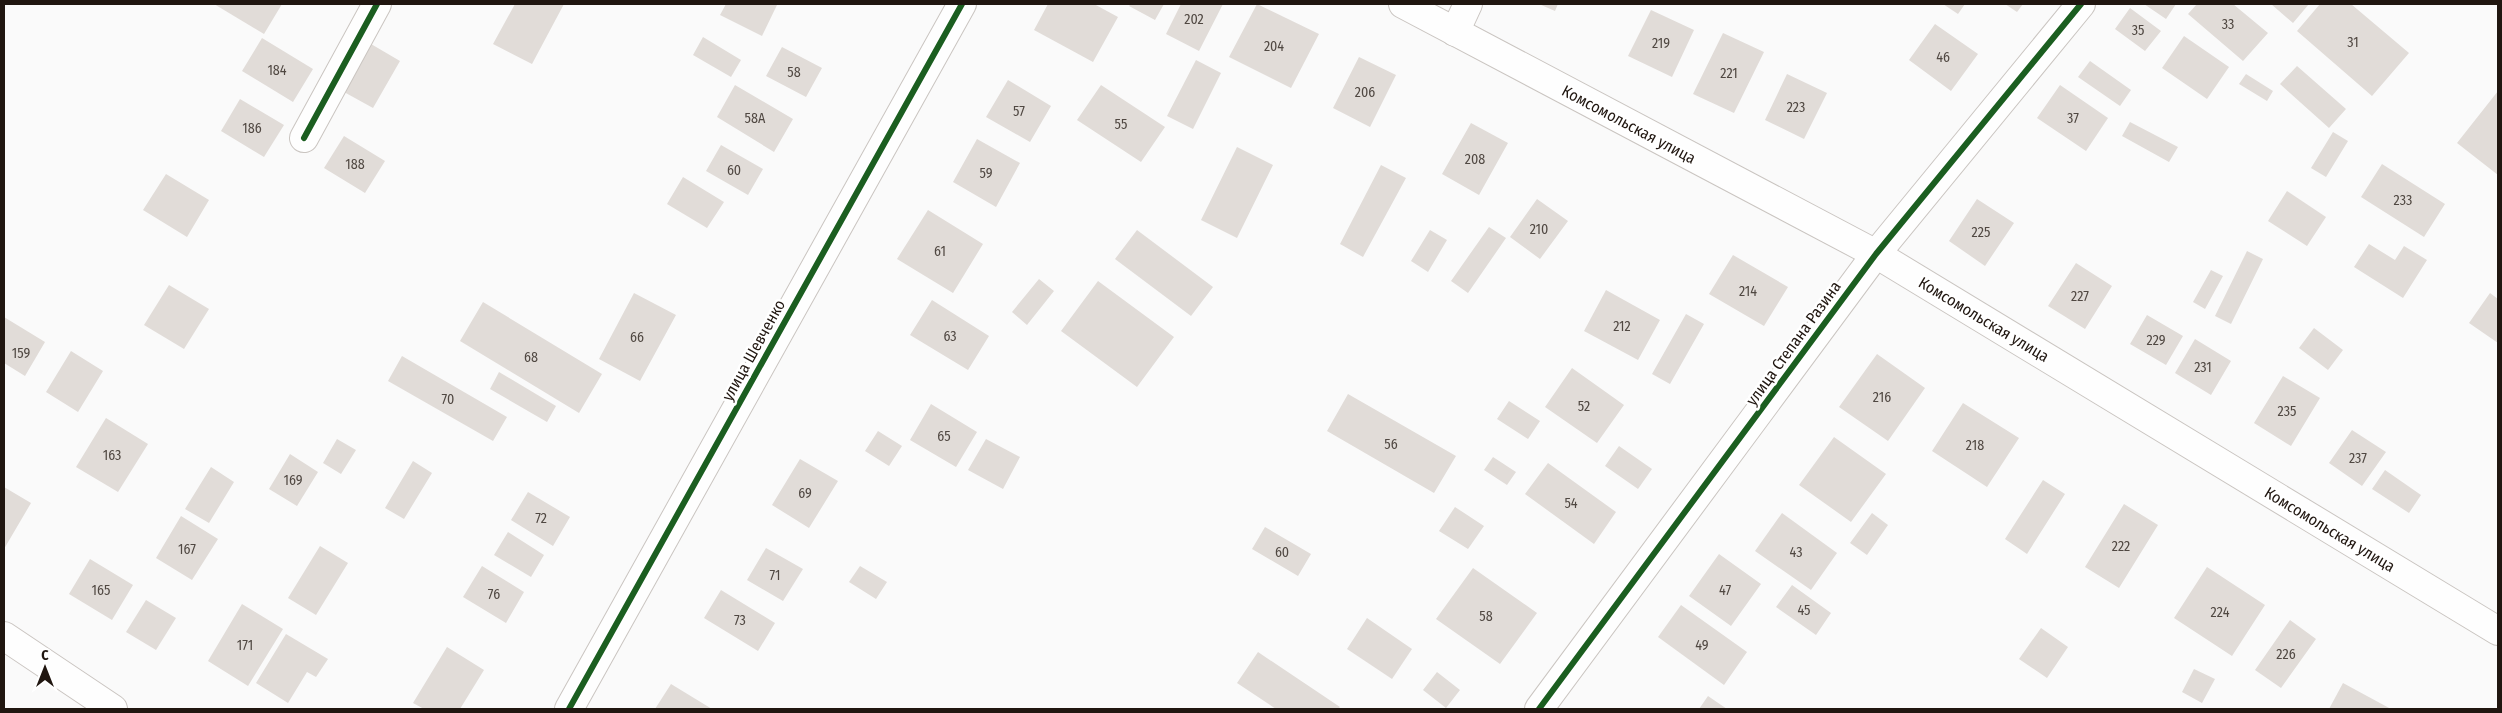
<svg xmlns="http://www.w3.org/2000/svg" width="2502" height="713" viewBox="0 0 2502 713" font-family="'Fira Sans Condensed',sans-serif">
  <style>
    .building { fill: #e1dcd8 }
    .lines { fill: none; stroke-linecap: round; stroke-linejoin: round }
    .minor-casing { stroke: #cac5c1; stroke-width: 30 }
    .tertiary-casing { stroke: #cac5c1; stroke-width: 30 }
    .secondary-casing { stroke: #cac5c1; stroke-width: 30 }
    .minor { stroke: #fefefe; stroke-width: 28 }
    .tertiary { stroke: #fefefe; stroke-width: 28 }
    .secondary { stroke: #fefefe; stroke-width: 28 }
    .cycleway-casing { stroke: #fff; stroke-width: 9 }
    .cycleway { stroke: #1b5e20; stroke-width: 6 }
    .labels { text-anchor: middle; stroke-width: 5; stroke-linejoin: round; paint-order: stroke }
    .number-label { font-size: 14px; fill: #504842 }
    .street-label { font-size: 16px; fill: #201610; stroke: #fff }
  </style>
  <rect width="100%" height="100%" fill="#fafafa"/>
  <path class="building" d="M 214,4 L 282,4 L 264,34 Z
    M 515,4 L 564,4 L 532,64 L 493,44 Z
    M 726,4 L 775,4 L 777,5 L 762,36 L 720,15 Z
    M 1048,4 L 1094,4 L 1118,17 L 1093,62 L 1034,30 Z
    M 1131,4 L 1164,4 L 1155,20 L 1129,6 Z
    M 1181,4 L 1223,4 L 1199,51 L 1166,34 Z
    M 1257,4 L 1319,34 L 1291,88 L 1229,57 Z
    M 1539,4 L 1558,4 L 1555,11 Z
    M 1943,4 L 1965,4 L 1958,14 Z
    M 2005,4 L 2023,4 L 2017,12 Z
    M 2144,4 L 2176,4 L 2166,19 Z
    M 2197,4 L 2233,4 L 2268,33 L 2243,61 L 2188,14 Z
    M 2271,4 L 2309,4 L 2293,23 Z
    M 2320,4 L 2351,4 L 2409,53 L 2372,96 L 2297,31 Z
    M 2130,8 L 2161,31 L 2145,51 L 2115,29 Z
    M 1651,10 L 1694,30 L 1672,77 L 1628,56 Z
    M 1935,24 L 1978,54 L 1951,91 L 1909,60 Z
    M 1723,33 L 1764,52 L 1734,113 L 1693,94 Z
    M 2184,36 L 2229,67 L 2207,99 L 2162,68 Z
    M 703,37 L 741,60 L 731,77 L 693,55 Z
    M 262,38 L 313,69 L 293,102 L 242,71 Z
    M 371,44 L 400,61 L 373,108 L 344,92 Z
    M 782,47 L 822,68 L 806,97 L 766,76 Z
    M 1359,57 L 1396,75 L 1370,127 L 1333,108 Z
    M 1196,60 L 1221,73 L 1193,129 L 1167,116 Z
    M 2090,61 L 2131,90 L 2120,106 L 2078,77 Z
    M 2297,66 L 2346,109 L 2329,128 L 2280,84 Z
    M 1787,74 L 1827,93 L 1804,139 L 1765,120 Z
    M 2246,74 L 2273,91 L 2267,101 L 2239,84 Z
    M 1008,80 L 1051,106 L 1030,142 L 986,117 Z
    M 735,85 L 793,119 L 774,152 L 717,117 Z
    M 1101,85 L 1165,127 L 1141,162 L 1077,120 Z
    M 2060,85 L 2108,118 L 2086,151 L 2037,118 Z
    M 2498,91 L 2498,175 L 2457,143 Z
    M 240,99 L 284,125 L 264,157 L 221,131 Z
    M 2130,122 L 2178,147 L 2169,162 L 2122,136 Z
    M 1471,123 L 1508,143 L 1479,195 L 1442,174 Z
    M 2333,132 L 2348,141 L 2326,177 L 2311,168 Z
    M 344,136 L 385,161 L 365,193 L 324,168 Z
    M 977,139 L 1020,163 L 996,207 L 953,182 Z
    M 721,145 L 763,169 L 748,195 L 706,171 Z
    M 1237,147 L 1273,165 L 1237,238 L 1201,220 Z
    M 2382,164 L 2445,204 L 2424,237 L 2361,197 Z
    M 1381,165 L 1406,178 L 1363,257 L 1340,244 Z
    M 166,174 L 209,200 L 187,237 L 143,210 Z
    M 683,177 L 724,202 L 707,228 L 667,204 Z
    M 2287,191 L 2326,217 L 2307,246 L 2268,221 Z
    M 1537,199 L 1568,221 L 1540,259 L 1510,237 Z
    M 1977,199 L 2014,223 L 1985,266 L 1949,241 Z
    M 928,210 L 983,244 L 953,293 L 897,259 Z
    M 1489,227 L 1506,238 L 1468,293 L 1451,281 Z
    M 1137,230 L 1213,287 L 1191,316 L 1115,259 Z
    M 1430,230 L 1447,240 L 1428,272 L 1411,261 Z
    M 2369,244 L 2395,260 L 2404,246 L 2427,260 L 2403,298 L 2354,267 Z
    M 2247,251 L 2263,259 L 2231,324 L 2215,316 Z
    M 1733,255 L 1788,287 L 1764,326 L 1709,294 Z
    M 2076,263 L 2112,286 L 2085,329 L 2048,306 Z
    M 2211,270 L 2223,276 L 2205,309 L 2193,302 Z
    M 1039,279 L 1054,291 L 1027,325 L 1012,312 Z
    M 1098,281 L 1174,337 L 1137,387 L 1061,331 Z
    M 169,285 L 209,309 L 184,349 L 144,325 Z
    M 1606,290 L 1660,320 L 1638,360 L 1584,331 Z
    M 634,293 L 676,315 L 640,381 L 599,359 Z
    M 2490,293 L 2498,299 L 2498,343 L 2469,323 Z
    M 932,300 L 989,336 L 968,370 L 910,335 Z
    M 483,302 L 602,374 L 579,413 L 460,341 Z
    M 1686,314 L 1704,324 L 1670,384 L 1652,374 Z
    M 2147,315 L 2183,336 L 2166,365 L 2130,344 Z
    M 4,317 L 45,342 L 25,376 L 4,363 Z
    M 2314,328 L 2343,350 L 2328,370 L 2299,348 Z
    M 2195,339 L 2231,361 L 2211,395 L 2175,373 Z
    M 71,351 L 103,371 L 78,412 L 46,392 Z
    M 1877,354 L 1925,388 L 1888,441 L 1839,407 Z
    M 402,356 L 507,417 L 493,441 L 388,381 Z
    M 1572,368 L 1624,405 L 1597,443 L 1545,407 Z
    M 499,372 L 556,406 L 547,422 L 490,389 Z
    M 2283,376 L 2320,398 L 2291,446 L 2254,423 Z
    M 1348,394 L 1456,456 L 1434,493 L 1327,431 Z
    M 1509,401 L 1540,421 L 1528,439 L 1497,419 Z
    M 1963,403 L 2019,438 L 1987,487 L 1932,451 Z
    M 931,404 L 977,432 L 956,467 L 910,440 Z
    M 106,418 L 148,444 L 118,492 L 76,467 Z
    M 2352,430 L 2386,452 L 2362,486 L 2329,463 Z
    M 878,431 L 902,446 L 889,466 L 865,451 Z
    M 1834,437 L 1886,474 L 1851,522 L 1799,485 Z
    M 337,439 L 356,450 L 341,474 L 323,463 Z
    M 986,439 L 1020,457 L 1003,489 L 968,470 Z
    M 1619,446 L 1652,469 L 1638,489 L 1605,466 Z
    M 290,454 L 318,472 L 297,506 L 269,489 Z
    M 1493,457 L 1516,472 L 1507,485 L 1484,470 Z
    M 800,459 L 838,481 L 809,528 L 772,505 Z
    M 413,461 L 432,473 L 404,519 L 385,508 Z
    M 1548,463 L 1616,512 L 1594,544 L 1525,494 Z
    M 211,467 L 234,482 L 209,523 L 185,509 Z
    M 2385,470 L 2421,495 L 2409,513 L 2372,489 Z
    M 2043,480 L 2065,494 L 2027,554 L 2005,539 Z
    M 4,487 L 31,503 L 4,549 Z
    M 528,492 L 570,517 L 553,546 L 511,520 Z
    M 2124,504 L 2158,525 L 2119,588 L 2085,567 Z
    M 1455,507 L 1484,526 L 1468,549 L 1439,531 Z
    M 1782,513 L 1837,553 L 1811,590 L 1755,551 Z
    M 1872,513 L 1888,525 L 1867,555 L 1850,543 Z
    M 181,516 L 218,539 L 192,580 L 156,558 Z
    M 1265,527 L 1311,554 L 1298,576 L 1252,549 Z
    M 508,532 L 544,555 L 531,577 L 494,555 Z
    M 320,546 L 348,563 L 316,615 L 288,598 Z
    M 766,548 L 803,569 L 783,601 L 747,580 Z
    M 1719,554 L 1761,584 L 1731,626 L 1689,596 Z
    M 90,559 L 133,585 L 112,620 L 69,594 Z
    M 482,566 L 524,592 L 506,623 L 463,597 Z
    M 860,566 L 887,582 L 876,599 L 849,582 Z
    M 2207,567 L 2265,605 L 2232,656 L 2174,618 Z
    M 1473,568 L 1537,613 L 1500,664 L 1436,619 Z
    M 1792,585 L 1831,613 L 1816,635 L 1776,607 Z
    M 721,590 L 775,623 L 758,651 L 704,618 Z
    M 146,600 L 176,618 L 156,650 L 126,632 Z
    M 242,604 L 283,629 L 248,686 L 208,661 Z
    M 1681,605 L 1747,652 L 1724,685 L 1658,637 Z
    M 1367,618 L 1412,649 L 1392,679 L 1347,649 Z
    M 2290,620 L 2316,639 L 2281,688 L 2255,670 Z
    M 2041,628 L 2068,647 L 2047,678 L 2019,659 Z
    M 286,634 L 328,659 L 316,677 L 307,672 L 288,703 L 256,683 Z
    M 447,647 L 484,670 L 460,709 L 424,709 L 413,703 Z
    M 1258,652 L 1340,707 L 1338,709 L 1276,709 L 1237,683 Z
    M 2194,669 L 2215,679 L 2202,703 L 2182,692 Z
    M 1437,672 L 1460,690 L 1446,708 L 1423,690 Z
    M 2343,683 L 2391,709 L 2329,709 Z
    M 671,684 L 712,709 L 655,709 Z
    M 1708,696 L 1727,709 L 1699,709 Z"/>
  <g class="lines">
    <defs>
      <path id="minor" d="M 1455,32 L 1468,4
        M 304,138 L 377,4
        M 569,709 L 962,4"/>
      <path id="tertiary" d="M 1539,709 L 1876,254 L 2081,4"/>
      <path id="secondary" d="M 1403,4 L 1876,254 L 2498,631
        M 4,636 L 113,709"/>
    </defs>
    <use href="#minor" class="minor-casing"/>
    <use href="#tertiary" class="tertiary-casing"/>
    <use href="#secondary" class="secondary-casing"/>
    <use href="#minor" class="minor"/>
    <use href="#tertiary" class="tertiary"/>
    <use href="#secondary" class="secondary"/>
    <defs>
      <path id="cycleway" d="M 304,138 L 377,4
        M 569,709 L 962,4
        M 1539,709 L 1876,254 L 2081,4"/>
    </defs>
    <use href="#cycleway" class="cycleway-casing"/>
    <use href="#cycleway" class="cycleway"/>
  </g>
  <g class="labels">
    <g class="number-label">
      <text x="1194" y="24">202</text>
      <text x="2228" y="29">33</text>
      <text x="2138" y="35">35</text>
      <text x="2353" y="47">31</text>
      <text x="1661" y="48">219</text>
      <text x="1274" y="51">204</text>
      <text x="1943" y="62">46</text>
      <text x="277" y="75">184</text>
      <text x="794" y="77">58</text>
      <text x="1729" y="78">221</text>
      <text x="1365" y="97">206</text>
      <text x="1796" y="112">223</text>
      <text x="1019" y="116">57</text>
      <text x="755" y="123">58А</text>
      <text x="2073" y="123">37</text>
      <text x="1121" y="129">55</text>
      <text x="252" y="133">186</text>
      <text x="1475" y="164">208</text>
      <text x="355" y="169">188</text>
      <text x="734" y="175">60</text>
      <text x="986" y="178">59</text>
      <text x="2403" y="205">233</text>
      <text x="1539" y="234">210</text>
      <text x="1981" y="237">225</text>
      <text x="940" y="256">61</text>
      <text x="1748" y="296">214</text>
      <text x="2080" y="301">227</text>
      <text x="1622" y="331">212</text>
      <text x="950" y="341">63</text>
      <text x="637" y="342">66</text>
      <text x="2156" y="345">229</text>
      <text x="21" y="358">159</text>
      <text x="531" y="362">68</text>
      <text x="2203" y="372">231</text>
      <text x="1882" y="402">216</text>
      <text x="448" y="404">70</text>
      <text x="1584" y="411">52</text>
      <text x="2287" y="416">235</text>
      <text x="944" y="441">65</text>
      <text x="1391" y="449">56</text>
      <text x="1975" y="450">218</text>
      <text x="112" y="460">163</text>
      <text x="2358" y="463">237</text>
      <text x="293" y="485">169</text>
      <text x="805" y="498">69</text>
      <text x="1571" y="508">54</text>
      <text x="541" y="523">72</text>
      <text x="2121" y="551">222</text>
      <text x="187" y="554">167</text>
      <text x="1282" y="557">60</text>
      <text x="1796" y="557">43</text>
      <text x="775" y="580">71</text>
      <text x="101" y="595">165</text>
      <text x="1725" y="595">47</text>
      <text x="494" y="599">76</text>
      <text x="1804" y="615">45</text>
      <text x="2220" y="617">224</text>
      <text x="1486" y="621">58</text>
      <text x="740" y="625">73</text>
      <text x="245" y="650">171</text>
      <text x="1702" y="650">49</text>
      <text x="2286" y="659">226</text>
    </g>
    <g class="street-label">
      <text transform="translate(1629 124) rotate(28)" y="6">Комсомольская улица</text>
      <text transform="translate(1984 319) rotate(31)" y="6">Комсомольская улица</text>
      <text transform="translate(1793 343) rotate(-54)" y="6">улица Степана Разина</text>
      <text transform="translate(753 350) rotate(-61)" y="6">улица Шевченко</text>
      <text transform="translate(2330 529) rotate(31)" y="6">Комсомольская улица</text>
    </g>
  </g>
  <rect width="2502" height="713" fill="none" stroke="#201610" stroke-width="10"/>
  <g transform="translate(45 668)" stroke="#ffffff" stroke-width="4" paint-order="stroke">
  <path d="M0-4L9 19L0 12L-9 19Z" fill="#201610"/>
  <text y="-8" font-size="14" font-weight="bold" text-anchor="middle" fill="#201610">С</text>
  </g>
</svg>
